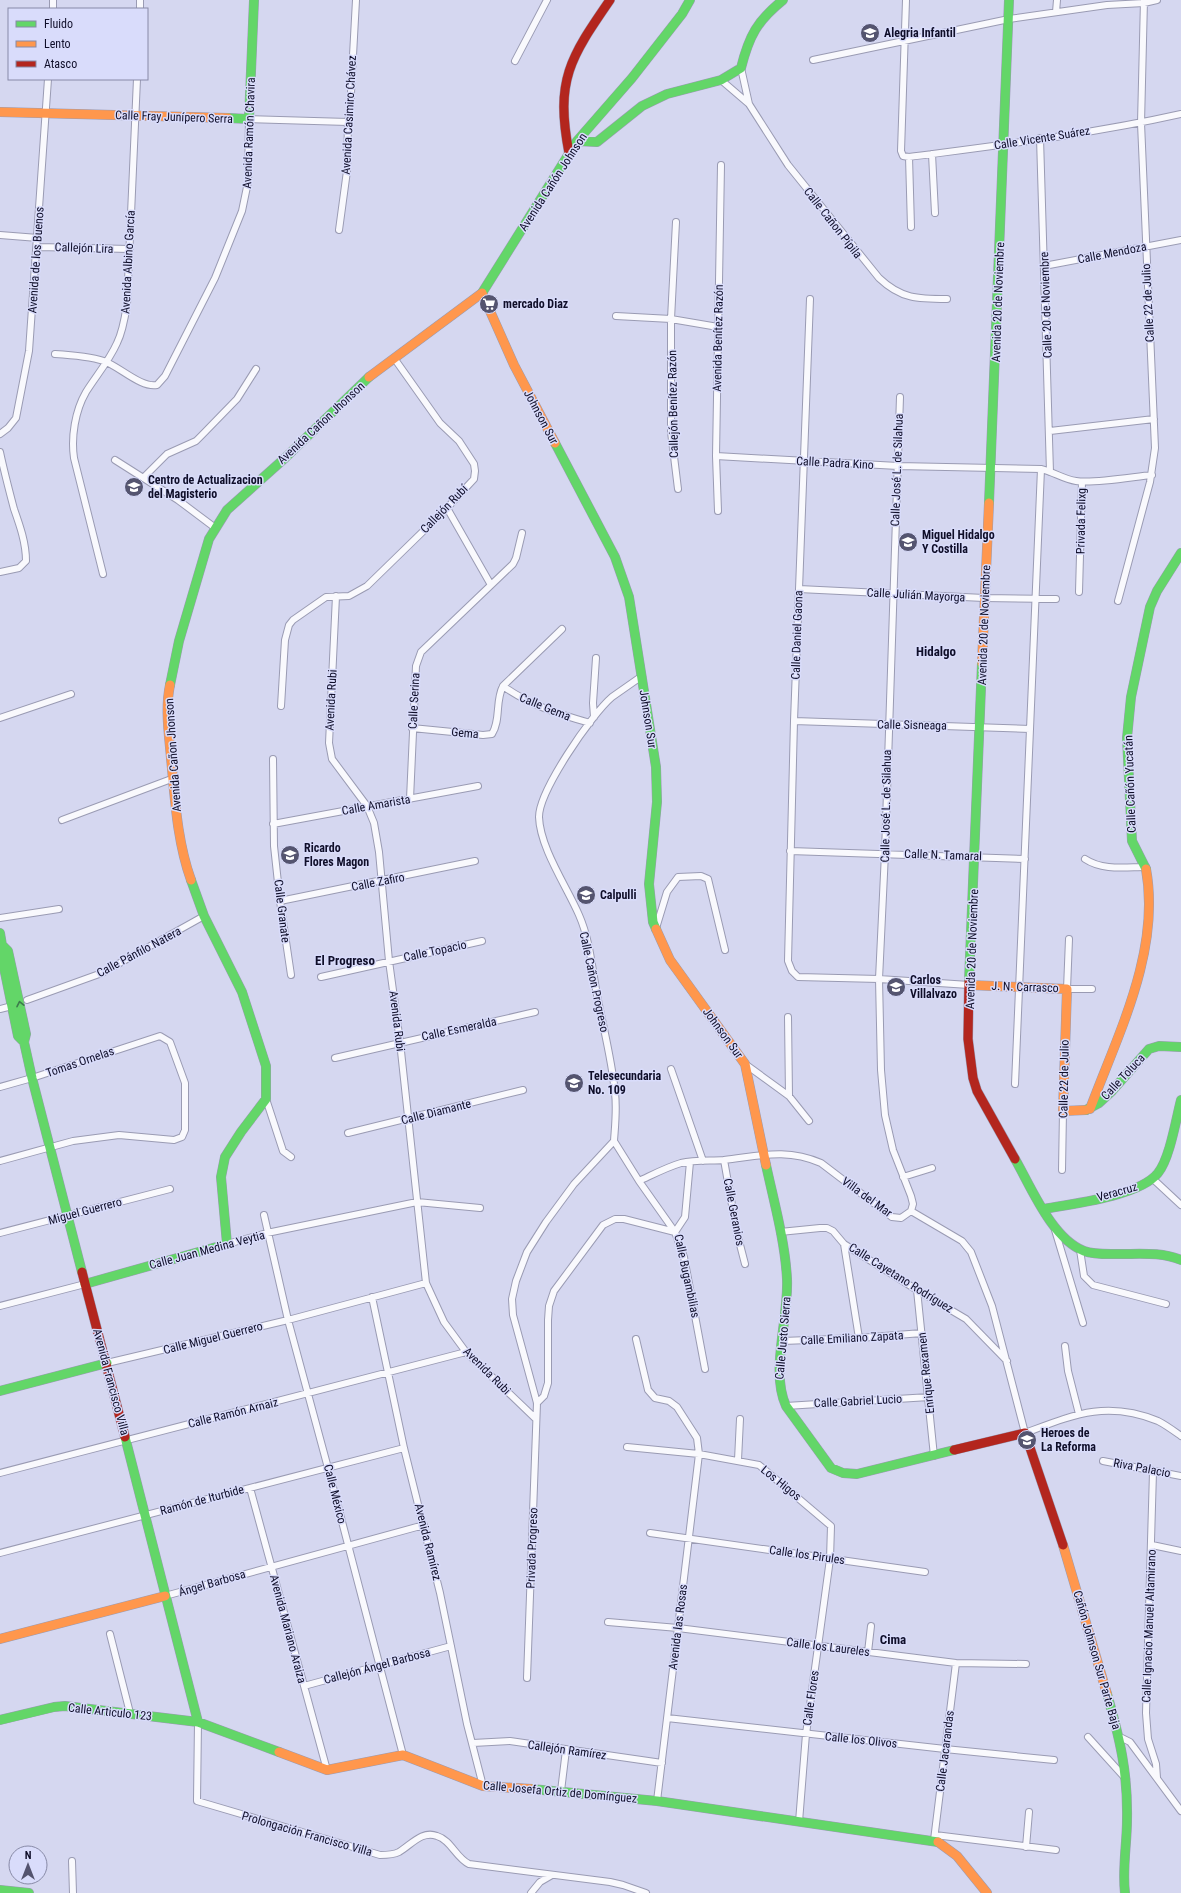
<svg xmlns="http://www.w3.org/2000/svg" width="1181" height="1893" viewBox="0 0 1181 1893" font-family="'Roboto Condensed',sans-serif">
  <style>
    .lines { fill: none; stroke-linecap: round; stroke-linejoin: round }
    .street-casing { stroke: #9a9bb3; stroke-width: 8 }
    .fast-casing { stroke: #9a9bb3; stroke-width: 10 }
    .slow-casing { stroke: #9a9bb3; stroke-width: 10 }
    .jam-casing { stroke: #9a9bb3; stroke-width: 10 }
    .street { stroke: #f9f9fd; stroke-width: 6 }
    .fast { stroke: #63d668; stroke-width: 9 }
    .slow { stroke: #ff974d; stroke-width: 9 }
    .jam { stroke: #b3261e; stroke-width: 9 }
    .oneway { stroke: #3d7c4c }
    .labels { text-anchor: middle; stroke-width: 3; stroke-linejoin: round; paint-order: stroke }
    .poi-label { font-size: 12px; font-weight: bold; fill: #0f0e29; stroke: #d9dcfb; text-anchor: start }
    .street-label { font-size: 12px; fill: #0f0e29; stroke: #d9dcfb }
    .neighbourhood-label { font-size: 13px; font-weight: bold; fill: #0f0e29; stroke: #d9dcfb }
  </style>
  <rect width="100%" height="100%" fill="#d5d7f0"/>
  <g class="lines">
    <defs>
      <path id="street" d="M 906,0 L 901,151 L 903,156 L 909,157 C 1000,145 1092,134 1181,114
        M 53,9 L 53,0
        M 140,9 L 140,0
        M 1056,12 L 1057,0
        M 813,60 L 1009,19 L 1107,5 L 1144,3 L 1157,0
        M 515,61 L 547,0
        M 741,68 L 749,104 L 788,165 L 879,278 C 901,299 918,299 947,299
        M 721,80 L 749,104
        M 1040,138 L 1050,472
        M 932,154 L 935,213
        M 909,157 L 911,227
        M 676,222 L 671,319 L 671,432 L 678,489
        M 339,230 L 347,171 L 348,122 L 350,111 L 356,0
        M 0,235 L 38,238
        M 38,247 L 130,249
        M 1044,266 L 1181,240
        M 810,299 L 794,721 L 788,961 L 792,971 L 798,977 L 879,979 L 969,985
        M 616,316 L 671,319 L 718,327
        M 55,354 C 72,355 88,356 104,361 C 120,367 141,388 157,385 L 165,376 L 215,278 L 242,211 L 248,182 L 249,119 L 348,122
        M 900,397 L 885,853 L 879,979 L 881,1070 L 885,1115 L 893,1150 L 911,1196 L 913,1204 L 911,1211
        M 1050,431 L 1154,419
        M 0,434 L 8,428 L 16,418 L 29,351 L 48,79
        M 0,452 C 4,471 9,490 14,509 C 20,526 26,543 26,561 L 19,568 L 0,572
        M 716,456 L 898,466 L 1041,469 C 1054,472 1063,479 1076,481 C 1093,484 1132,477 1152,475
        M 115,460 L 178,500 L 214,527
        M 143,478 L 167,454 L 196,441 L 202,435 L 237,399 L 256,369
        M 447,508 L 491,585
        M 718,511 L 716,456 L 721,165
        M 103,574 L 74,458 C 71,437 75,411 86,392 C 96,376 109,361 117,343 C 123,331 125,317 127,304 L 137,79
        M 799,589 L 984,598 L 1056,599
        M 1079,592 L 1082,482
        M 336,596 L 329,743 L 332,759 L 367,806 L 374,823 L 379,852 L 389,961 L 400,1042 L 426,1283 L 444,1322 L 466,1352 L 536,1419
        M 1118,601 L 1150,482 L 1155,448 L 1141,123 L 1144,0
        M 503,686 C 529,705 559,714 590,723
        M 281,706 L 285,640 L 289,625 L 293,620 L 326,597 L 349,596 L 367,586 L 447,508 L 474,479 L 475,471 L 474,464 L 459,441 L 440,423 L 394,358
        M 594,717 L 593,703 L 596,658
        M 0,718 L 71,694
        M 794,721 L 1030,729
        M 412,728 L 483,735 L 492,734 C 501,720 495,701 503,686 L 562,629
        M 273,759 L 274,846 L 280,901 L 291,975
        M 410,799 L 416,666 L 421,652 L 513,564 L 516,558 L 522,533
        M 62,820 L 174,778
        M 273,824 L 478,786
        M 790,851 L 1025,859
        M 1085,859 C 1103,871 1126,867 1146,867
        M 280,901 L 475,861
        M 0,918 L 59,909
        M 656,928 L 667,892 L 678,877 L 701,876 L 708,879 L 725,950
        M 1069,939 L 1067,989 L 1092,989
        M 321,977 L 482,941
        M 27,1000 L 102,973 L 204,916
        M 0,1009 L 12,1006
        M 788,1017 L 789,1096
        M 335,1058 L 535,1012
        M 745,1064 L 789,1096 L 809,1121
        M 671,1069 L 703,1161
        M 1015,1084 L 1041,469
        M 0,1087 L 32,1078 L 160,1036 L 170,1042 L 185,1083 L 185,1130 L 182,1137 L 174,1140 L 119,1135 L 73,1141 L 0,1161
        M 266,1099 L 283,1151 L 291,1157
        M 348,1133 L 523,1090
        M 614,1141 C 615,1126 617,1109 615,1093 C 612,1060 603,1027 597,995 C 592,968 590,940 579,915 C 567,887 540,848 539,817 C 539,791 591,715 612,697 C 622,690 632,683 642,676
        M 614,1141 L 639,1181 L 675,1232 L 684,1257 L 705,1369
        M 724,1160 L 737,1233 L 745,1264
        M 1062,1170 L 1063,1111
        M 903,1177 L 932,1168
        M 1153,1179 L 1181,1205
        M 639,1181 C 652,1175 667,1167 681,1163 C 695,1160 710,1161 724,1160 C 760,1156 786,1148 821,1163 L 892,1217 L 901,1218 L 911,1211
        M 911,1211 L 962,1241 L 971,1252 L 992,1306 L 1025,1433 C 1073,1415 1106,1400 1158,1421 C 1166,1425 1174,1431 1181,1436
        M 264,1215 L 288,1320 L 328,1468 L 403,1755
        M 1055,1230 L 1083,1323
        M 675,1232 L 685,1217 L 690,1162
        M 780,1232 L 820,1228 L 827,1228 L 833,1231 L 844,1244 L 917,1290 L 966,1319 L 1007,1361
        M 0,1233 L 170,1189
        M 227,1244 L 267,1233 L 417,1202 L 480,1208
        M 844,1244 L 859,1338
        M 1080,1250 L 1084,1276 L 1093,1285 L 1166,1304
        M 917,1290 L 934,1456
        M 372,1297 L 404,1448 L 440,1593 L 467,1724 L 483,1786
        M 0,1306 L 85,1284
        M 636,1339 L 648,1390 L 655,1398 L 669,1401 L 677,1407 L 697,1438 L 699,1454 L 657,1801
        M 783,1341 L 859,1338 L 922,1333
        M 1065,1346 L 1068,1371 L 1079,1414
        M 107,1363 L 288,1320 L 426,1283
        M 537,1403 L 544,1396 L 548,1383 L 548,1320 L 549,1306 L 554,1291 L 603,1225 L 615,1219 L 624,1219 L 675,1232
        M 786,1406 L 929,1397
        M 627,1447 L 699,1454 L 759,1465 L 831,1526 L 830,1559 L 806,1734 L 799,1822
        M 738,1460 L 740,1419
        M 1103,1461 L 1181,1476
        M 1153,1472 L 1146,1713 L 1148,1739 L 1156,1764 L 1157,1778
        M 0,1473 L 466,1352
        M 250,1488 L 327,1770
        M 650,1533 L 925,1572
        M 1152,1545 L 1181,1551
        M 0,1553 L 404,1448
        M 165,1596 L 424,1525
        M 608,1622 L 678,1628 L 956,1663 L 1026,1664
        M 110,1634 L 130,1713
        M 868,1652 L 871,1626
        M 527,1678 L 537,1403 L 513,1315 L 512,1299 L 516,1281 L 527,1252 L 546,1222 L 574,1184 L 614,1141
        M 304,1686 L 451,1646
        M 667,1718 L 945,1749 L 1054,1760
        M 198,1722 L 197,1801 L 380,1855 C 386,1855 393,1855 399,1852 C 411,1845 422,1830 437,1836 C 451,1840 456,1858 469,1864 L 610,1882 L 623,1885 L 646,1893
        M 1088,1737 L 1126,1779
        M 1120,1737 L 1130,1742 L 1181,1811
        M 473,1743 L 510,1741 L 662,1763
        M 561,1791 L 566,1750
        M 935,1835 L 1056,1850
        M 934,1840 L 956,1663
        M 1026,1847 L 1029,1812
        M 72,1861 L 73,1893
        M 531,1893 L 540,1882 L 552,1875"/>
      <path id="fast" d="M 228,118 L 249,119 L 254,0
        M 577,141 L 597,142 L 642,106 L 667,94 L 721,80 L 741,68 C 749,36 757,21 783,0
        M 482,293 L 577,141 L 632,78 L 682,14 L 690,0
        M 555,443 L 615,557 L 629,597 L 656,767 L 657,802 L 649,884 L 653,922 L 656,929
        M 989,503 L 1009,0
        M 170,685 L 179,641 L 209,539 L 227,510 L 285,458 L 369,377
        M 1146,869 L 1132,841 L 1127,738 L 1131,697 L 1150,607 L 1157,591 L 1181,553
        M 0,933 L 2,945 L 1,953 L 18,1036 L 24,1042
        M 2,945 L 8,951 L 26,1034 L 24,1042 L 32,1078 L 82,1272
        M 969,981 L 982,663
        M 1086,1110 L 1099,1103 L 1112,1091 L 1149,1049 L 1159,1046 L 1181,1047
        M 1015,1159 C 1031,1187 1052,1239 1084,1251 C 1095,1255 1109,1254 1120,1254 C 1141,1254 1162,1252 1181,1260
        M 766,1165 C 774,1202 785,1241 787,1279 C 789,1318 770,1371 786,1406 L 831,1468 L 843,1473 L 857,1474 L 954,1450
        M 1043,1209 C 1072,1204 1140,1196 1158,1173 C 1170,1158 1176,1119 1181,1100
        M 85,1284 L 227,1244 L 221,1177 L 225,1157 L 241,1132 L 266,1099 L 266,1066 L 242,992 L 204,916 L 191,880
        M 0,1391 L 107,1363
        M 125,1437 L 198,1722
        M 1107,1694 C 1120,1739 1128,1773 1127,1820 C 1127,1844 1122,1869 1125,1893
        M 0,1720 L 54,1707 L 65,1706 L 198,1722 L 279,1752
        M 532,1789 L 657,1801 L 938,1842
        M 0,1890 L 29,1893"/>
      <path id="slow" d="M 0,112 L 228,118
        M 482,293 L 514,365 L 555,443
        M 369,377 L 482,293
        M 982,663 L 989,503
        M 170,685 C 165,709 169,734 171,758 C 175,799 177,841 191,880
        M 656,929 L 670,960 L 745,1064 L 766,1165
        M 969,985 L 1067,989 L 1063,1111 L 1086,1110
        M 1090,1109 C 1118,1034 1161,951 1146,869
        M 1063,1545 L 1107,1694
        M 0,1639 L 165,1596
        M 279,1752 L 327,1770 L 403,1755 L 483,1786 L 532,1789
        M 938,1842 L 957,1856 L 987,1893"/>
      <path id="jam" d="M 569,153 C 555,80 570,58 610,0
        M 969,981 L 968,1039 L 973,1078 L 977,1091 L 1015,1159
        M 82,1272 L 125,1437
        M 954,1450 L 1025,1433 L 1063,1545"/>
    </defs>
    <use href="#street" class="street-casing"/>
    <use href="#fast" class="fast-casing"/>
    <use href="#slow" class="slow-casing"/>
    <use href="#jam" class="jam-casing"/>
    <use href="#street" class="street"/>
    <use href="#fast" class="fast"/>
    <use href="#slow" class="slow"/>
    <use href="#jam" class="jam"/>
  </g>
  <defs><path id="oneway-chevron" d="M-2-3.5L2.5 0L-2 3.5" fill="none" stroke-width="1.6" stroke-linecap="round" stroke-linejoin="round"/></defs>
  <use class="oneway" href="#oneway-chevron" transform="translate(20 1004) rotate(-102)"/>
  <defs>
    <symbol id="school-disc" viewBox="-11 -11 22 22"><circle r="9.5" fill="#54546f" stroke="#d9dcfb"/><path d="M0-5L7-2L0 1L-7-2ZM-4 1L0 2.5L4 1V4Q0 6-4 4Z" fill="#fff"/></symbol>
    <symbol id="supermarket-disc" viewBox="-11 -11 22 22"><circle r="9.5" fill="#54546f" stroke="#d9dcfb"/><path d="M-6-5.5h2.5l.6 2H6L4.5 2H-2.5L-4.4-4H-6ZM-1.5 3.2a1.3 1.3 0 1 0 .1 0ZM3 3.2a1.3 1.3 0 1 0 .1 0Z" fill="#fff"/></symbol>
    <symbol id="university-disc" viewBox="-11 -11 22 22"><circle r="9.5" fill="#54546f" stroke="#d9dcfb"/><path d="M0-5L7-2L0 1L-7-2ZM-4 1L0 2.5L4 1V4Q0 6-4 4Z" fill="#fff"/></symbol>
  </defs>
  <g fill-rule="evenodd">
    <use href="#school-disc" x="859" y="22" width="22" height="22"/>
    <use href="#supermarket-disc" x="478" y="293" width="22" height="22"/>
    <use href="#university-disc" x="123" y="476" width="22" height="22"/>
    <use href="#school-disc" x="897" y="531" width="22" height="22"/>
    <use href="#school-disc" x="279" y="844" width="22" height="22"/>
    <use href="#school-disc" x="575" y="884" width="22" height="22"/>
    <use href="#school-disc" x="885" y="976" width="22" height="22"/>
    <use href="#school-disc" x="563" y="1072" width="22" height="22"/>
    <use href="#school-disc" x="1016" y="1429" width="22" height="22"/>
  </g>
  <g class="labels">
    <g class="poi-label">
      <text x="884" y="37">Alegria Infantil</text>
      <text x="503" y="308">mercado Diaz</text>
      <text x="148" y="484">Centro de Actualizacion<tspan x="148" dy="14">del Magisterio</tspan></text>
      <text x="922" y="539">Miguel Hidalgo<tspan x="922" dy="14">Y Costilla</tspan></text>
      <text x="304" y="852">Ricardo<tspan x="304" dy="14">Flores Magon</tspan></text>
      <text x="600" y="899">Calpulli</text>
      <text x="910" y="984">Carlos<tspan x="910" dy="14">Villalvazo</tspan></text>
      <text x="588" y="1080">Telesecundaria<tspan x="588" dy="14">No. 109</tspan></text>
      <text x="1041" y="1437">Heroes de<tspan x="1041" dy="14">La Reforma</tspan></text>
    </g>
    <g class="street-label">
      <text transform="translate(349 115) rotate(-87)" y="4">Avenida Casimiro Chávez</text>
      <text transform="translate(174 117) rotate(2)" y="4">Calle Fray Junípero Serra</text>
      <text transform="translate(249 133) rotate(-88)" y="4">Avenida Ramón Chavira</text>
      <text transform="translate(1042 138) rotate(-9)" y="4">Calle Vicente Suárez</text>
      <text transform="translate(553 182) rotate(-57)" y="4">Avenida Cañón Johnson</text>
      <text transform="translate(833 223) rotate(52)" y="4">Calle Cañon Pípila</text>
      <text transform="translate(84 248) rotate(2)" y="4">Callejón Lira</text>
      <text transform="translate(1112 253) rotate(-11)" y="4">Calle Mendoza</text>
      <text transform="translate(36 260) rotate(-86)" y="4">Avenida de los Buenos</text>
      <text transform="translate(128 262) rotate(-87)" y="4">Avenida Albino García</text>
      <text transform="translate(998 302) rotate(-88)" y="4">Avenida 20 de Noviembre</text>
      <text transform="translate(1148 303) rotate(-93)" y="4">Calle 22 de Julio</text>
      <text transform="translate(1046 305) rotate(-92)" y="4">Calle 20 de Noviembre</text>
      <text transform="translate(718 338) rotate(-89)" y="4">Avenida Benítez Razón</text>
      <text transform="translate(673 404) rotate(-91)" y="4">Callejón Benítez Razón</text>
      <text transform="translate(541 417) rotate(62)" y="4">Johnson Sur</text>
      <text transform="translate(321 423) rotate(-43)" y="4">Avenida Cañon Jhonson</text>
      <text transform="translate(835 463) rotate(3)" y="4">Calle Padra Kino</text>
      <text transform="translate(897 470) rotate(-88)" y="4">Calle José L. de Silahua</text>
      <text transform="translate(444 509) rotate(-46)" y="4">Callejón Rubí</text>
      <text transform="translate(1081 521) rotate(-89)" y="4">Privada Felixg</text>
      <text transform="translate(916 595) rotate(3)" y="4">Calle Julián Mayorga</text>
      <text transform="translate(984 625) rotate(-88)" y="4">Avenida 20 de Noviembre</text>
      <text transform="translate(797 635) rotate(-88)" y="4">Calle Daniel Gaona</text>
      <text transform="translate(331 700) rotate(-87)" y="4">Avenida Rubi</text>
      <text transform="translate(414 701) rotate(-87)" y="4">Calle Serina</text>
      <text transform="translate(545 707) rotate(22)" y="4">Calle Gema</text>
      <text transform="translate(648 719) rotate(81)" y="4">Johnson Sur</text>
      <text transform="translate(912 725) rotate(1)" y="4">Calle Sisneaga</text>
      <text transform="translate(465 733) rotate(5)" y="4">Gema</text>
      <text transform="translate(173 755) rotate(-94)" y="4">Avenida Cañon Jhonson</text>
      <text transform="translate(1130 784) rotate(-92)" y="4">Calle Cañón Yucatán</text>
      <text transform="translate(376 805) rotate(-10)" y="4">Calle Amarista</text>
      <text transform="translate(886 806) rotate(-89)" y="4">Calle José L. de Silahua</text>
      <text transform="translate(943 855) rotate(2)" y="4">Calle N. Tamaral</text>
      <text transform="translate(378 882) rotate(-11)" y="4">Calle Zafiro</text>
      <text transform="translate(282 911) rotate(83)" y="4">Calle Granate</text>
      <text transform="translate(972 949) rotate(-88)" y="4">Avenida 20 de Noviembre</text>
      <text transform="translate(435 951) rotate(-12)" y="4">Calle Topacio</text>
      <text transform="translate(139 952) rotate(-28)" y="4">Calle Pánfilo Natera</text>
      <text transform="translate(594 982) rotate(78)" y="4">Calle Cañon Progreso</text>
      <text transform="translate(1025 987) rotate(2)" y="4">J. N. Carrasco</text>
      <text transform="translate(397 1021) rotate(83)" y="4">Avenida Rubi</text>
      <text transform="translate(459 1029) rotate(-12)" y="4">Calle Esmeralda</text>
      <text transform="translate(723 1033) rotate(54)" y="4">Johnson Sur</text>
      <text transform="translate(80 1062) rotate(-19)" y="4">Tomas Ornelas</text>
      <text transform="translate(1123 1077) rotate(-47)" y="4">Calle Toluca</text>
      <text transform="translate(1064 1079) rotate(-89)" y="4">Calle 22 de Julio</text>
      <text transform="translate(436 1112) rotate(-14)" y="4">Calle Diamante</text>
      <text transform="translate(1117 1192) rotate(-16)" y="4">Veracruz</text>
      <text transform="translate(867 1197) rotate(36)" y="4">Villa del Mar</text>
      <text transform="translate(85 1211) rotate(-15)" y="4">Miguel Guerrero</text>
      <text transform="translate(734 1212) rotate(79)" y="4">Calle Geranios</text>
      <text transform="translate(207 1250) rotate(-15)" y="4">Calle Juan Medina Veytia</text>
      <text transform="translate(687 1276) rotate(78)" y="4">Calle Bugambilias</text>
      <text transform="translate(901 1278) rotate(32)" y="4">Calle Cayetano Rodríguez</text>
      <text transform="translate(213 1338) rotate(-14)" y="4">Calle Miguel Guerrero</text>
      <text transform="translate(783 1338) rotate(-85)" y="4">Calle Justo Sierra</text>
      <text transform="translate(852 1338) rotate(-3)" y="4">Calle Emiliano Zapata</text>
      <text transform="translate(487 1371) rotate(45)" y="4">Avenida Rubi</text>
      <text transform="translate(926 1373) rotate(-96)" y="4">Enrique Rexamen</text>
      <text transform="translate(111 1382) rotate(75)" y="4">Avenida Francisco Villa</text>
      <text transform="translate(858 1401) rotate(-3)" y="4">Calle Gabriel Lucio</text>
      <text transform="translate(233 1413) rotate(-14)" y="4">Calle Ramón Arnaiz</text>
      <text transform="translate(1142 1468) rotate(11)" y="4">Riva Palacio</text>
      <text transform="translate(781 1483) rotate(39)" y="4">Los Higos</text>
      <text transform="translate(335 1494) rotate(76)" y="4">Calle México</text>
      <text transform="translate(202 1500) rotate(-15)" y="4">Ramón de Iturbide</text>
      <text transform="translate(428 1542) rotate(76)" y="4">Avenida Ramírez</text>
      <text transform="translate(532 1548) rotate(-88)" y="4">Privada Progreso</text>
      <text transform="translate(807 1555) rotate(8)" y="4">Calle los Pirules</text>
      <text transform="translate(212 1583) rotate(-16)" y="4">Ángel Barbosa</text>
      <text transform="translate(1149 1626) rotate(-88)" y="4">Calle Ignacio Manuel Altamirano</text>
      <text transform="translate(678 1627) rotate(-83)" y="4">Avenida las Rosas</text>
      <text transform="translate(288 1629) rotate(75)" y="4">Avenida Mariano Araiza</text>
      <text transform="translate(828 1647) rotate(7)" y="4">Calle los Laureles</text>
      <text transform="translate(1097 1660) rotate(74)" y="4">Cañón Johnson Sur Parte Baja</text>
      <text transform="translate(377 1666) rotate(-15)" y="4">Callejón Ángel Barbosa</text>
      <text transform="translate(811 1698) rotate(-82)" y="4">Calle Flores</text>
      <text transform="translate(110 1712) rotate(6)" y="4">Calle Articulo 123</text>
      <text transform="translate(861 1740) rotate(6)" y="4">Calle los Olivos</text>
      <text transform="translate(567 1750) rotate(8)" y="4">Callejón Ramírez</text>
      <text transform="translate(945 1751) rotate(-83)" y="4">Calle Jacarandas</text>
      <text transform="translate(560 1792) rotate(5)" y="4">Calle Josefa Ortiz de Domínguez</text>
      <text transform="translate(307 1834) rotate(16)" y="4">Prolongación Francisco Villa</text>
    </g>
    <g class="neighbourhood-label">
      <text x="936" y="656">Hidalgo</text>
      <text x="345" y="965">El Progreso</text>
      <text x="893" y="1644">Cima</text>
    </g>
  </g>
  <rect x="8" y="8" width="140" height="72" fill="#d9dcfb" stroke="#888aa7"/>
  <rect x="16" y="21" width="20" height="6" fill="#63d668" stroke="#888aa7"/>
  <text x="44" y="28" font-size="12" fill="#0f0e29">Fluido</text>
  <rect x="16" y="41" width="20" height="6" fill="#ff974d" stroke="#888aa7"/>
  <text x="44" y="48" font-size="12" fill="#0f0e29">Lento</text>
  <rect x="16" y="61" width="20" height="6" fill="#b3261e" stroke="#888aa7"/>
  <text x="44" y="68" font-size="12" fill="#0f0e29">Atasco</text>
  <g transform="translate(28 1865)"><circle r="19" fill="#d9dcfb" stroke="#888aa7"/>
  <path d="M0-3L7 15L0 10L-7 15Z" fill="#54546f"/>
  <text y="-6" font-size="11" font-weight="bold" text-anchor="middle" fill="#0f0e29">N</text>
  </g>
</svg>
